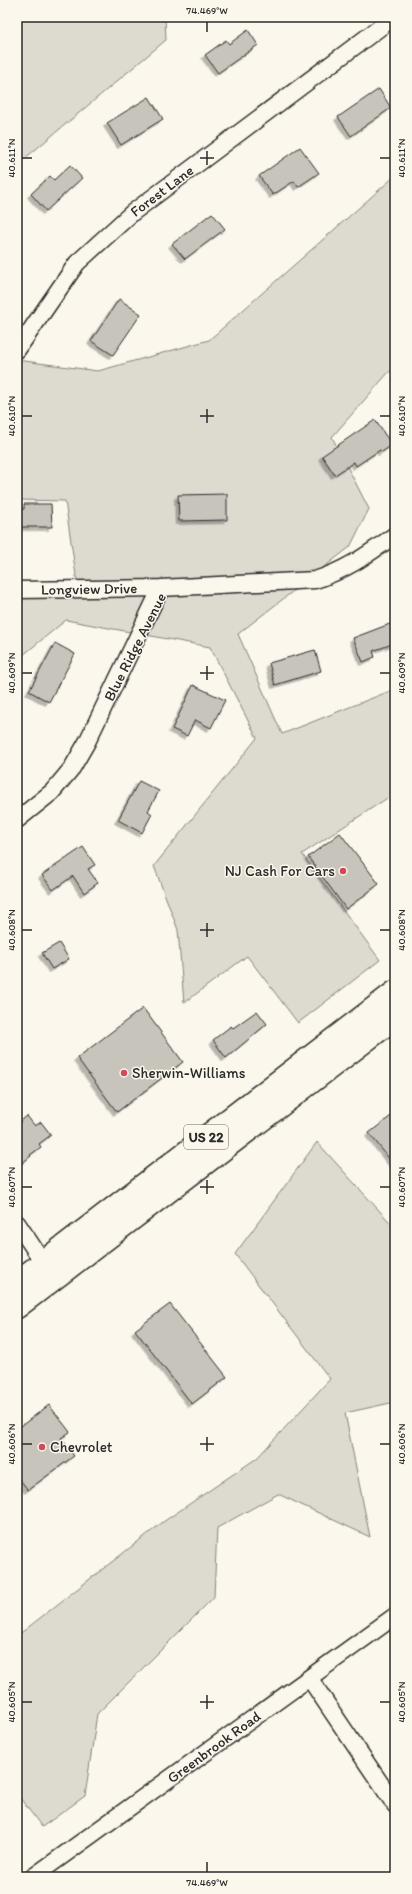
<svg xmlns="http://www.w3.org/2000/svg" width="412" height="1894" viewBox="0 0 412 1894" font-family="Itim,sans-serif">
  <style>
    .green { fill: #dddad0; stroke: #84827e }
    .building { fill: #c7c4bc; stroke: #2b2b2b; filter: url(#shadow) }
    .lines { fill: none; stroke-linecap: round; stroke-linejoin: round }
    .street-casing { stroke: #2b2b2b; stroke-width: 19 }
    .highway-casing { stroke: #2b2b2b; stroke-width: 25 }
    .street { stroke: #fbf7ec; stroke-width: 16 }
    .highway { stroke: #fbf7ec; stroke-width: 22 }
    .ticks { fill: none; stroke: #2b2b2b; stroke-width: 1.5 }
    .poi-dot { fill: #d1495b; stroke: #fbf7ec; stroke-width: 1.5 }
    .labels { text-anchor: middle; stroke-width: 3; stroke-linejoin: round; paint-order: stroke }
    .shield { fill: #fbf7ec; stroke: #696865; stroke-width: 1 }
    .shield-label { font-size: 14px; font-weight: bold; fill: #2b2b2b }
    .street-label { font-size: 15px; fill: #2b2b2b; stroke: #fbf7ec }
    .poi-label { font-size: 15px; fill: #2b2b2b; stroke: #fbf7ec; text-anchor: start }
    .neatline { fill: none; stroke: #2b2b2b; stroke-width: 1.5 }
    .ticks-label { font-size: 10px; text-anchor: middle; fill: #2b2b2b }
  </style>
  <defs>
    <filter id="shadow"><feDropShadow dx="-3.5" dy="3.5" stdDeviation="0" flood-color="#0004"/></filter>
  </defs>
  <rect width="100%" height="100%" fill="#fbf7ec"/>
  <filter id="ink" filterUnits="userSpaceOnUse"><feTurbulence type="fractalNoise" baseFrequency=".025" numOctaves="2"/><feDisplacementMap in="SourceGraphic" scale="8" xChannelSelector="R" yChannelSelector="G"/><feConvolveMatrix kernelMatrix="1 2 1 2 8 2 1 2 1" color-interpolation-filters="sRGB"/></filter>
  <g filter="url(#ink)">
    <path class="green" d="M 17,17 L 165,17 L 166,40 L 17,165 Z
      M 395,176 L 395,368 L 388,373 L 332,437 L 369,509 L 350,547 L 238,634 L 282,734 L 395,689 L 395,793 L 302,854 L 380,960 L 298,1023 L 247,956 L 184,1003 L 178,930 L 154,866 L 257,738 L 210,647 L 66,620 L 17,660 L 17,593 L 78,589 L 65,501 L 17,500 L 17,360 L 98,371 L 209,340 Z
      M 317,1142 L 395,1228 L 395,1402 L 345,1413 L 370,1537 L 278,1494 L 217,1528 L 214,1597 L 97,1714 L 85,1796 L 42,1827 L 17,1794 L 17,1636 L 163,1522 L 257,1458 L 330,1379 L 235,1254 Z"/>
    <path class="building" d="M 248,30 L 258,45 L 218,73 L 205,55 L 226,40 L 229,44 Z
      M 379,89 L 391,108 L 351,136 L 338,117 Z
      M 149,97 L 163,119 L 121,145 L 107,123 Z
      M 300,147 L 319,173 L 298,187 L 294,181 L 273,195 L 259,176 Z
      M 70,165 L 82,178 L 46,211 L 31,194 L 50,176 L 54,180 Z
      M 212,213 L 225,229 L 185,259 L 172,244 Z
      M 119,299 L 141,314 L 113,355 L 91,341 Z
      M 375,420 L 392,445 L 382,452 L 380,450 L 356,466 L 354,462 L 335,475 L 322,456 Z
      M 227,494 L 227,520 L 179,521 L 178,495 Z
      M 24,504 L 51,504 L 52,527 L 17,527 L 17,510 L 24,509 Z
      M 395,622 L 395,643 L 373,651 L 375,657 L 363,662 L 353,638 Z
      M 55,643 L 75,654 L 49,702 L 29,691 Z
      M 315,650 L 321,671 L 275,685 L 269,663 Z
      M 193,685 L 225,700 L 211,728 L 195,720 L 187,736 L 172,729 Z
      M 139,781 L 159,791 L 148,811 L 152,814 L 142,833 L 118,820 Z
      M 340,833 L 379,884 L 346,909 L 308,857 Z
      M 83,847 L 95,865 L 88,869 L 98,883 L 84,893 L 73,876 L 53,890 L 42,875 Z
      M 59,943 L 69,959 L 52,969 L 42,953 Z
      M 143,1008 L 183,1062 L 117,1112 L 77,1058 Z
      M 257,1011 L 267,1024 L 226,1058 L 213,1040 L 231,1026 L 233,1028 Z
      M 395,1113 L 395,1166 L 369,1133 Z
      M 27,1116 L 35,1126 L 41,1122 L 51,1135 L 39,1144 L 41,1147 L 30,1155 L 31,1156 L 17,1167 L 17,1124 Z
      M 170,1304 L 227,1377 L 192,1404 L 135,1330 Z
      M 49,1405 L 70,1432 L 61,1438 L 74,1456 L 28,1490 L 17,1476 L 17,1429 Z"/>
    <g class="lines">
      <defs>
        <path id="street" d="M 17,350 L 77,263 L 132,213 L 394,17
          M 17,590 L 161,588
          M 17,820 L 52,792 L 72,768 L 87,742 L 161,588 L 315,580 C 347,570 368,554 395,535
          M 17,1223 L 43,1262
          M 310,1679 L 395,1805
          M 33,1877 L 395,1616"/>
        <path id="highway" d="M 17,1282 L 395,992
          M 17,1307 L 395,1018"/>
      </defs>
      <use href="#street" class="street-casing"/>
      <use href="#highway" class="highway-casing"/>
      <use href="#street" class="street"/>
      <use href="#highway" class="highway"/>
    </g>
  </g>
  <path class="ticks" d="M 207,22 L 207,32M 207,151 L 207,165M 22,158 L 32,158M 200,158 L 214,158M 380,158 L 390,158M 207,409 L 207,423M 22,416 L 32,416M 200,416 L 214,416M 380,416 L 390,416M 207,666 L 207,680M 22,673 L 32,673M 200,673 L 214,673M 380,673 L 390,673M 207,923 L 207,937M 22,930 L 32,930M 200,930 L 214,930M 380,930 L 390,930M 207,1180 L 207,1194M 22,1187 L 32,1187M 200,1187 L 214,1187M 380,1187 L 390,1187M 207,1437 L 207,1451M 22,1444 L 32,1444M 200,1444 L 214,1444M 380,1444 L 390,1444M 207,1695 L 207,1709M 22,1702 L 32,1702M 200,1702 L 214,1702M 380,1702 L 390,1702M 207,1862 L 207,1872"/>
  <g class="poi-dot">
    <circle cx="343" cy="871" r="4"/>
    <circle cx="124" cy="1073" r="4"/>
    <circle cx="42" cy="1447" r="4"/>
  </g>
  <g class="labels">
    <rect class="shield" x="184" y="1125" width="44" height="24" rx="3"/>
    <g class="shield-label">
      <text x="206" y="1142">US 22</text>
    </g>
    <g class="street-label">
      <text transform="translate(162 191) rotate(-37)" y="5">Forest Lane</text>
      <text transform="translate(89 589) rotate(-1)" y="5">Longview Drive</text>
      <text transform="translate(135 647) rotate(-63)" y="5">Blue Ridge Avenue</text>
      <text transform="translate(214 1747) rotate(-36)" y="5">Greenbrook Road</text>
    </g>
    <g class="poi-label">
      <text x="335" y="876" text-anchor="end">NJ Cash For Cars</text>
      <text x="132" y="1078">Sherwin-Williams</text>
      <text x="50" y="1452">Chevrolet</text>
    </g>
  </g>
  <rect width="412" height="1894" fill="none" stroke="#fbf7ec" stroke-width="44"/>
  <rect x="22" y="22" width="368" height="1850" class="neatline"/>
  <g class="ticks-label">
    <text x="207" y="14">74.469°W</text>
    <text transform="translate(11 158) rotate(-90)" y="4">40.611°N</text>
    <text transform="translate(401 158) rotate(-90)" y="4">40.611°N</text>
    <text transform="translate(11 416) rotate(-90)" y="4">40.610°N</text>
    <text transform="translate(401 416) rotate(-90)" y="4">40.610°N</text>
    <text transform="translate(11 673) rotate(-90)" y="4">40.609°N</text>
    <text transform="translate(401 673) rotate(-90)" y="4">40.609°N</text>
    <text transform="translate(11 930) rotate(-90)" y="4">40.608°N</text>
    <text transform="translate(401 930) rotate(-90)" y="4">40.608°N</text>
    <text transform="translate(11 1187) rotate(-90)" y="4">40.607°N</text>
    <text transform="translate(401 1187) rotate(-90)" y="4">40.607°N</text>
    <text transform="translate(11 1444) rotate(-90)" y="4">40.606°N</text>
    <text transform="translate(401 1444) rotate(-90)" y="4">40.606°N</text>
    <text transform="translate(11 1702) rotate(-90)" y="4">40.605°N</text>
    <text transform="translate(401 1702) rotate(-90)" y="4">40.605°N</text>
    <text x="207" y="1886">74.469°W</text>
  </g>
</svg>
